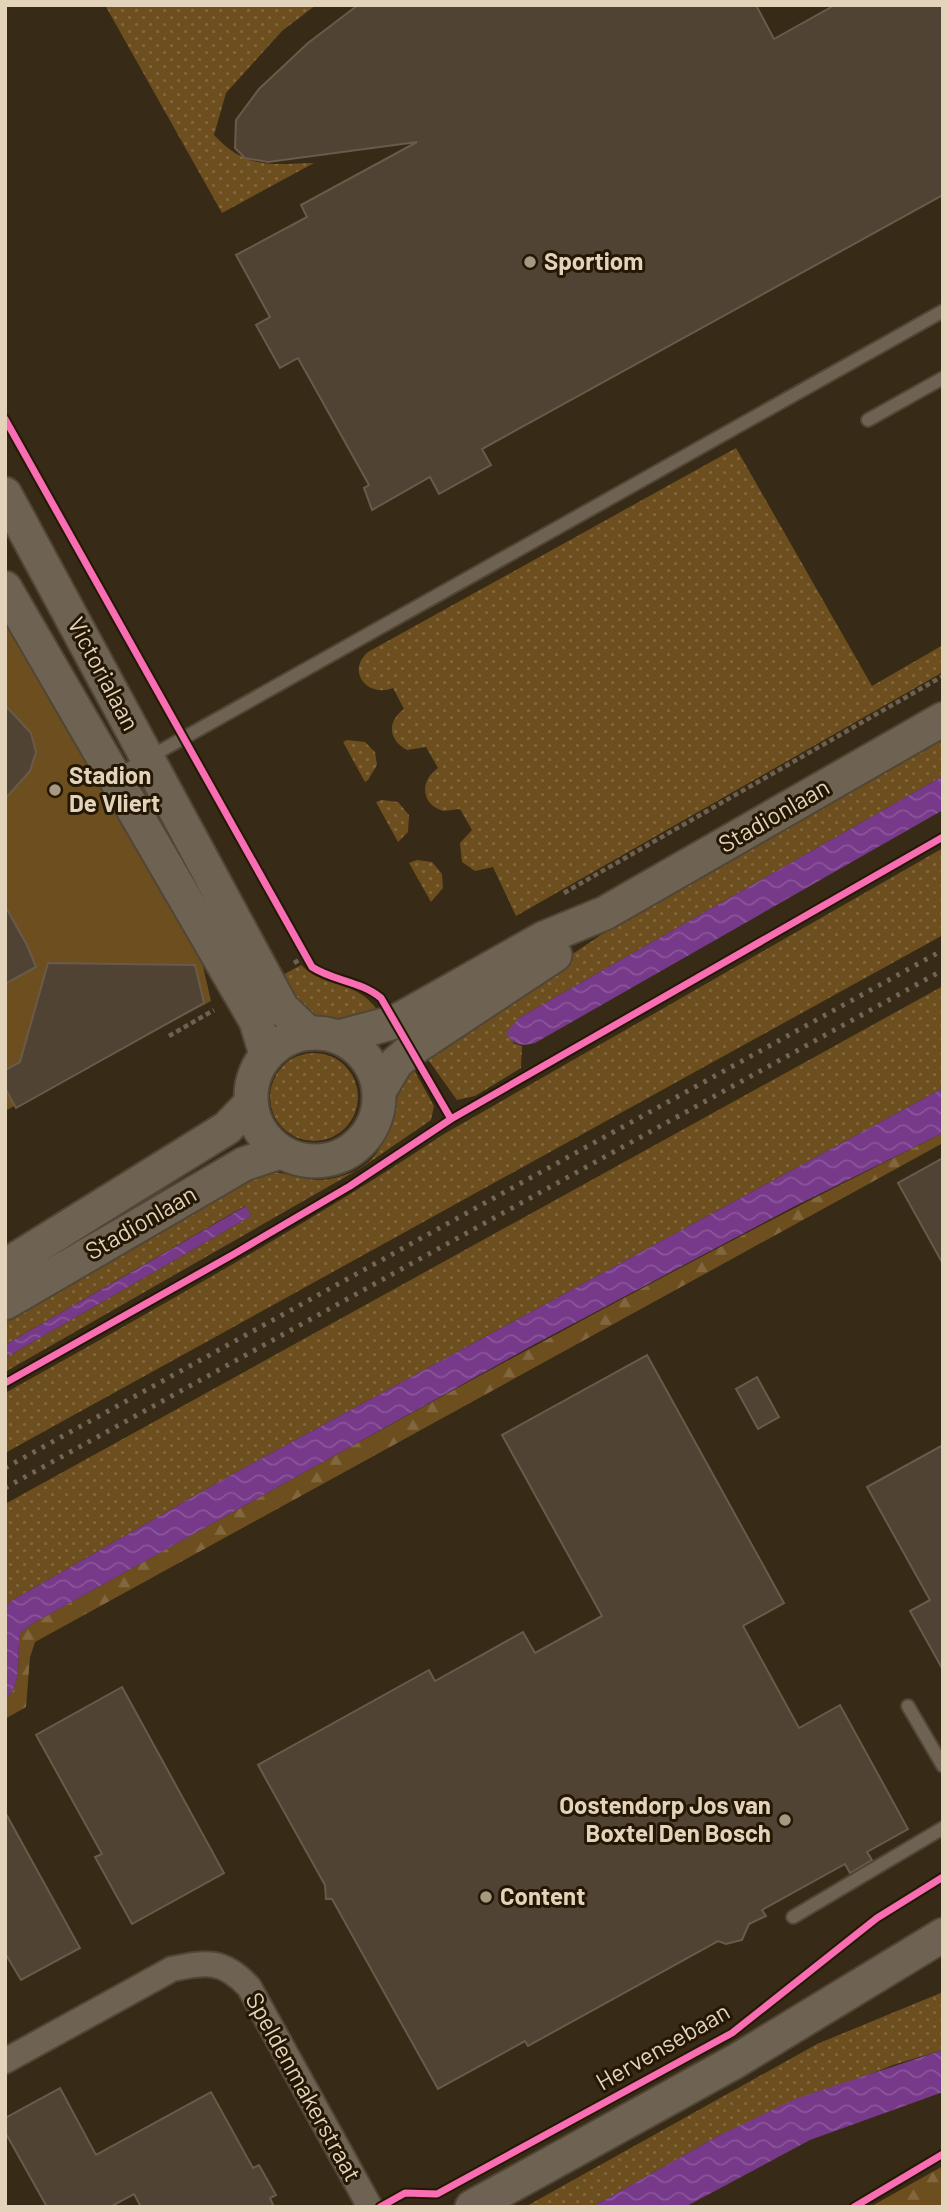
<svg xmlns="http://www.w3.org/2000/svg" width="948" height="2212" viewBox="0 0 948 2212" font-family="Barlow,sans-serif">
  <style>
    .green { fill: url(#green-dots) }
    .forest { fill: url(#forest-firs) }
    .pitch { fill: #6d4f1f }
    .water { fill: url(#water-waves) }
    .building { fill: #514333; stroke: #695a4b; stroke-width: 2 }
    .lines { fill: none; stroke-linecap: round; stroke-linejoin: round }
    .lane-casing { stroke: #514636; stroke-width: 16 }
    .street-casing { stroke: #514636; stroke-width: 28 }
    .secondary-casing { stroke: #514636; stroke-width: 37 }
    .path { stroke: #6d6252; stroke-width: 4.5; stroke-dasharray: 5 3.5; stroke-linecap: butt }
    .lane { stroke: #6e6352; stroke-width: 12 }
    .street { stroke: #6e6352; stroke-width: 24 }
    .secondary { stroke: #6e6352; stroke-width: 33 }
    .rail { stroke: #726757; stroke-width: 5; stroke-dasharray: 3.5 7; stroke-linecap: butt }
    .cycleway-casing { stroke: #241805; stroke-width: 11 }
    .cycleway { stroke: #f96db3; stroke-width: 7 }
    .poi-dot { fill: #a79881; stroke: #241805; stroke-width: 2.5 }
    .labels { text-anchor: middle; stroke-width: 6; stroke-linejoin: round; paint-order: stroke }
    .poi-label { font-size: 24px; font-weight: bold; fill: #e4d3bb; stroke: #241805; text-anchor: start }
    .street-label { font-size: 24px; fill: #e4d3bb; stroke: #241805 }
  </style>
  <defs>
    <pattern id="green-dots" width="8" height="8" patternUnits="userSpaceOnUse" patternTransform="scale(1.75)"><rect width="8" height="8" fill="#6d4f1f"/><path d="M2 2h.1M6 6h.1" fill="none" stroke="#82673e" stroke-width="1.8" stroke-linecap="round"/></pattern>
    <pattern id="forest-firs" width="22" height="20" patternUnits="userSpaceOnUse" patternTransform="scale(1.75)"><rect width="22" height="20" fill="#6d4f1f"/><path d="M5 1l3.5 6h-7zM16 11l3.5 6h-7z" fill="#82673e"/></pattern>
    <pattern id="water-waves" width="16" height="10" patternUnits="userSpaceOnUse" patternTransform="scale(1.75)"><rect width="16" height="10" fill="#77398a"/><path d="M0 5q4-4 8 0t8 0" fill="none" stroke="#8a5599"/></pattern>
  </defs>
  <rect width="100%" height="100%" fill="#372a16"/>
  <path class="green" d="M 105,5 L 316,5 L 282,31 L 226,93 L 214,135 C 247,170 270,164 314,163 L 222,213 Z
    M 736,448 L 872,686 L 943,645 L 943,672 L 516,916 L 493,867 L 475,871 L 462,862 L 460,843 L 472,830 L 460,809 L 443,811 C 420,804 420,780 438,768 L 426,747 L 407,750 C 388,740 387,721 404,709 L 393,688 C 367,698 346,671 368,652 Z
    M 943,736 L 943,776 L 519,1018 L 513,1043 L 522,1046 L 521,1068 L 475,1096 L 457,1100 L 424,1054 L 629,916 Z
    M 347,740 L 365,742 L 375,752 L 377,765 L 368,780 L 365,782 L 343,742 Z
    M 382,800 L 398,802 L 409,815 L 408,832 L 398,842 L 376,802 Z
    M 943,848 L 943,935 L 5,1453 L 5,1393 C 153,1310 302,1228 444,1134 Z
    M 417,860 L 432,862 L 442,874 L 443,888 L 431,902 L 409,863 Z
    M 301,965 C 328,992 359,977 382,1017 C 325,1029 312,1023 279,977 Z
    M 943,986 L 943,1088 L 231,1475 L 11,1601 L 5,1607 L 5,1504 Z
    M270 1097a44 44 0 1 1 88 0a44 44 0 1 1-88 0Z
    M 414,1070 L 434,1106 L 431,1120 L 361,1168 L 5,1372 L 5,1358 L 251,1216 L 245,1206 L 5,1345 L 5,1316 L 251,1172 C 281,1167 301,1184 330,1179 C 405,1165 379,1103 414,1070 Z
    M 943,1992 L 943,2050 L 893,2065 L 720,2135 L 592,2207 L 525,2207 L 817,2044 Z"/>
  <path class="forest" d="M 943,1133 L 943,1143 L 35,1642 L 30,1657 L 26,1707 L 5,1719 L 5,1700 C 24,1683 16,1657 20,1634 L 30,1625 C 332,1457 633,1287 943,1133 Z
    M 943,2166 L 943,2207 L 870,2207 Z"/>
  <path class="pitch" d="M 5,618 L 202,962 L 211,1001 L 5,1111 Z"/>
  <path class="water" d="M 943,776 L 943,810 L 535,1043 C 521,1046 515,1046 506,1033 L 519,1018 Z
    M 943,1088 L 943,1133 L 795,1206 L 535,1344 L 30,1625 L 20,1634 C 16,1657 24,1683 5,1700 L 5,1607 L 11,1601 L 231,1475 Z
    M 246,1206 L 251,1216 L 5,1358 L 5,1345 Z
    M 943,2050 L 943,2092 L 810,2140 L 685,2207 L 592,2207 L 720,2135 L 795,2099 Z"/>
  <path class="building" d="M 358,5 L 756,5 L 774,39 L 835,5 L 943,5 L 943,195 L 482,449 L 491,465 L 439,494 L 430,477 L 372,510 L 364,488 L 369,485 L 298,358 L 280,368 L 256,325 L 270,317 L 236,255 L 307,217 L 301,205 L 417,142 L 268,162 L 245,158 L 235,148 L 236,120 L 259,89 L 308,43 Z
    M 5,705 L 31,733 L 36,752 L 30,771 L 5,799 Z
    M 5,906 L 27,945 L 36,967 L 5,984 Z
    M 48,963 L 195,965 L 204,1003 L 16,1108 L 5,1088 L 5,1070 L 20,1062 Z
    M 943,1158 L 943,1264 L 898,1183 Z
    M 647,1355 L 784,1603 L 743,1626 L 799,1728 L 840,1705 L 908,1829 L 867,1852 L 872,1860 L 850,1873 L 845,1864 L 762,1910 L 766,1916 L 749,1924 L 742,1940 L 726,1944 L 718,1941 L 528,2046 L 525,2041 L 438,2089 L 332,1899 L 326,1899 L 325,1885 L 258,1765 L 429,1670 L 435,1681 L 523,1632 L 535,1653 L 602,1616 L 502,1435 Z
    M 757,1377 L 779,1417 L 758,1429 L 736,1389 Z
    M 943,1445 L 943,1670 L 910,1611 L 930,1600 L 867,1487 Z
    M 122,1687 L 224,1873 L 132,1924 L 95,1857 L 102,1854 L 36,1735 Z
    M 5,1812 L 80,1948 L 21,1980 L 5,1953 Z
    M 60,2088 L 96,2155 L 211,2092 L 253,2168 L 259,2165 L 276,2195 L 270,2198 L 274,2207 L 141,2207 L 134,2194 L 110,2207 L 47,2207 L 5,2132 L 5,2118 Z"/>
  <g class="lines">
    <defs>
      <path id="lane" d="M 868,420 L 943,378
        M 116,776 L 943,311
        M 908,1706 L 943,1766
        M 793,1917 L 943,1828"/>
      <path id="street" d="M 5,2061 L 172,1969 C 207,1962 223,1959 249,1987 L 370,2207"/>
      <path id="secondary" d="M 5,494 L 282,1008 L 308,1033
        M 5,588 L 256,1021 L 266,1054
        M251 1097a64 64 0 1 1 128 0a64 64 0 1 1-128 0Z
        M 339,1037 L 395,1022 L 544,938 L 605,913 L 943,719
        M 379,1092 L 396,1063 L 411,1050 L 555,955
        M 5,1266 L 227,1128 L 250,1104
        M 5,1303 L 244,1164 L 280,1152
        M 472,2207 L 736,2061 L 943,1935"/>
    </defs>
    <use href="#lane" class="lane-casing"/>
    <use href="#street" class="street-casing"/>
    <use href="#secondary" class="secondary-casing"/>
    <path class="path" d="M 564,893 L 943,676
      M 294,963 L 306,956
      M 169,1036 L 214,1010"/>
    <use href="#lane" class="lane"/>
    <use href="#street" class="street"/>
    <use href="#secondary" class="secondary"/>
    <path class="rail" d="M 5,1468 L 943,950
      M 5,1488 L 943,970"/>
    <defs>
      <path id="cycleway" d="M 5,419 L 312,967 C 333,981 361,981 381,998 L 451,1119
        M 5,1383 L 234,1254 L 350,1186 L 451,1119 L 943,837
        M 380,2207 L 405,2193 L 437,2194 L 732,2033 L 877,1918 L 943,1877
        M 854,2207 L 943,2154"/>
    </defs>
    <use href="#cycleway" class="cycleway-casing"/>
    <use href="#cycleway" class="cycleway"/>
  </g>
  <g class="poi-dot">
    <circle cx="530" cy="262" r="7"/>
    <circle cx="55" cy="790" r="7"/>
    <circle cx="785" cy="1820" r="7"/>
    <circle cx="486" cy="1897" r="7"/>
  </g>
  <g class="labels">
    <g class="poi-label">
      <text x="544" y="270">Sportiom</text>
      <text x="69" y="784">Stadion<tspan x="69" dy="28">De Vliert</tspan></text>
      <text x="771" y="1814" text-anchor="end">Oostendorp Jos van<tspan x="771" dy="28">Boxtel Den Bosch</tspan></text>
      <text x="500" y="1905">Content</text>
    </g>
    <g class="street-label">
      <text transform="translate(103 674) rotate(62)" y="8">Victorialaan</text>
      <text transform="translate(774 816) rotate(-30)" y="8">Stadionlaan</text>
      <text transform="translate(141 1223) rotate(-30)" y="8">Stadionlaan</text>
      <text transform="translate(663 2047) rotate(-30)" y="8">Hervensebaan</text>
      <text transform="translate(303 2087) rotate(61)" y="8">Speldenmakerstraat</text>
    </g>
  </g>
  <rect width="948" height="2212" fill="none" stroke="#e4d3bb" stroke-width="14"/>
</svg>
